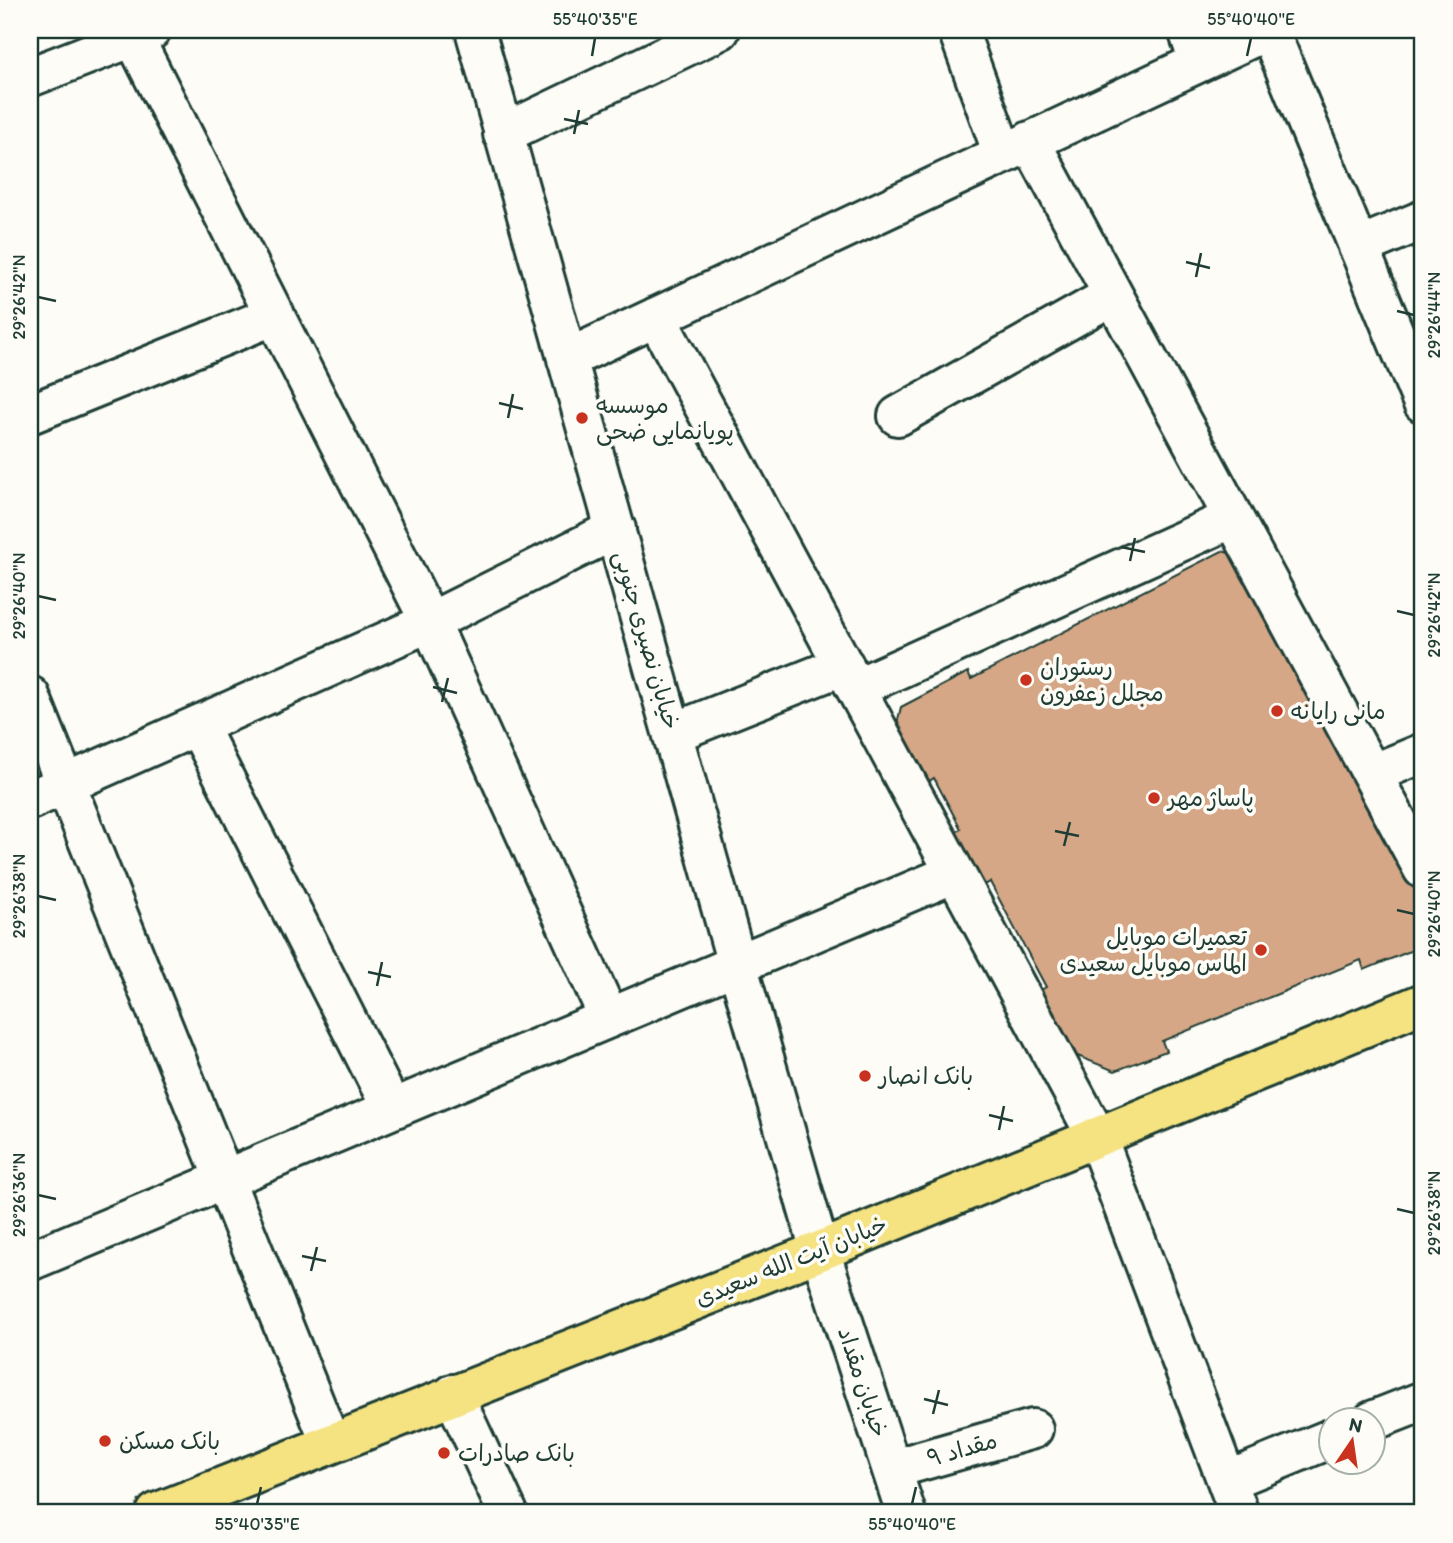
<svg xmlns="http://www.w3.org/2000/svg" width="1453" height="1543" viewBox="0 0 1453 1543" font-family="Itim,'Playpen Sans Arabic',sans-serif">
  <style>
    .building { fill: #d5a787; stroke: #1f3d34; stroke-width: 2 }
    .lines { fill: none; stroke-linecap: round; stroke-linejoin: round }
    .minor-casing { stroke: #1f3d34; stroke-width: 44 }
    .major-casing { stroke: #1f3d34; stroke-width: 44 }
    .minor { stroke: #fdfcf7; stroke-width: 38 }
    .major { stroke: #f5e382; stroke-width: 38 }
    .ticks { fill: none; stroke: #1f3d34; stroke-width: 2.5 }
    .poi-dot { fill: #c8321e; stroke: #fdfcf7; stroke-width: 2.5 }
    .labels { text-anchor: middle; stroke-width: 7; stroke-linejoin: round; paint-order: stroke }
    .poi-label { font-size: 23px; fill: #1f3d34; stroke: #fdfcf7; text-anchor: start }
    .street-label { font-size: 23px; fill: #1f3d34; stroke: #fdfcf7 }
    .neatline { fill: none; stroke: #1f3d34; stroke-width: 2.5 }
    .ticks-label { font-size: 18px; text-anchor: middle; fill: #1f3d34 }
  </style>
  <rect width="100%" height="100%" fill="#fdfcf7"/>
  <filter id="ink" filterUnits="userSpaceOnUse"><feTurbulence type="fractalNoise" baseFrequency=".0143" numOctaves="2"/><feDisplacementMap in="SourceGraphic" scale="14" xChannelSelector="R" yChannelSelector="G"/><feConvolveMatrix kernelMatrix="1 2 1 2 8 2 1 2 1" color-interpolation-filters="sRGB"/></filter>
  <g filter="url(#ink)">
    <path class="building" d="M 1222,551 L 1236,555 L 1423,886 L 1420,947 L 1364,970 L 1361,960 L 1162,1041 L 1166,1051 L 1115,1071 L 1070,1053 L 1038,992 L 1046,987 L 990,882 L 983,886 L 955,833 L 961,829 L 934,778 L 928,782 L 897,724 L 901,707 L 968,672 L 971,679 Z"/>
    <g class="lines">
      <defs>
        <path id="minor" d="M 130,30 L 430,622 L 609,1018
          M 475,30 L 737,964 L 820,1251 L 906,1513
          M 958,30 L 1003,154
          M 1188,30 L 1199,62
          M 1269,30 L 1423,403
          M 30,77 L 151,30
          M 503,134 L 720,30
          M 1030,141 L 1423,869
          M 1358,247 L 1423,220
          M 656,317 L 1097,1137 L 1239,1513
          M 567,359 L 1268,30
          M 30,414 L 275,315
          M 898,416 L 1113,295
          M 856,688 L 1233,518
          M 30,696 L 330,1442
          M 198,726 L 392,1109
          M 673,733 L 844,665
          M 1372,774 L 1423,753
          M 30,800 L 430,622 L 616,529
          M 30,1261 L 955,873
          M 453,1394 L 508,1513
          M 1372,1421 L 1423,1401
          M 892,1469 L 1033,1429
          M 1227,1481 L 1330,1439"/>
        <path id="major" d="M 156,1513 L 820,1251 L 1423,1003"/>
      </defs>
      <use href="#minor" class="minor-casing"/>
      <use href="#major" class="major-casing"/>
      <use href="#minor" class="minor"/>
      <use href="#major" class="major"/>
    </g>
  </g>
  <path class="ticks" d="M 592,56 L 595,38M 1247,56 L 1251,38M 564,119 L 588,124M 574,134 L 579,110M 1186,262 L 1210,268M 1196,277 L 1201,253M 38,297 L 56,301M 1397,311 L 1414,315M 499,403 L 523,409M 508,418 L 513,394M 1121,547 L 1145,552M 1130,561 L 1135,538M 38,596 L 56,600M 1397,611 L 1414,615M 433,687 L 457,693M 442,702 L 448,678M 1055,831 L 1079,836M 1064,846 L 1070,822M 38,896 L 56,900M 1397,910 L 1414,914M 368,972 L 391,977M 377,986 L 382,962M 989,1115 L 1013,1121M 999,1130 L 1004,1106M 38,1195 L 56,1199M 1397,1209 L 1414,1213M 302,1256 L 326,1261M 311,1271 L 317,1247M 924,1399 L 948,1405M 933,1414 L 939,1390M 257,1504 L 261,1487M 912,1504 L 916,1487"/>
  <g class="poi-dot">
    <circle cx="582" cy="418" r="7"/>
    <circle cx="1026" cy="680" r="7"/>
    <circle cx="1277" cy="711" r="7"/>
    <circle cx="1154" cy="798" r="7"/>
    <circle cx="1261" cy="950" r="7"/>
    <circle cx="865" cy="1076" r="7"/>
    <circle cx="105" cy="1441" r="7"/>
    <circle cx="444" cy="1453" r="7"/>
  </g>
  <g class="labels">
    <g class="poi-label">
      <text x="596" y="413">موسسه<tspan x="596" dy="26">پویانمایی ضحی</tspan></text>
      <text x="1040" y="675">رستوران<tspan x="1040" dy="26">مجلل زعفرون</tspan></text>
      <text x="1291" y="719">مانی رایانه</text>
      <text x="1168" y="806">پاساژ مهر</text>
      <text x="1247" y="945" text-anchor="end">تعمیرات موبایل<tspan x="1247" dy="26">الماس موبایل سعیدی</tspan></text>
      <text x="879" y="1084">بانک انصار</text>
      <text x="119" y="1449">بانک مسکن</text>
      <text x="458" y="1461">بانک صادرات</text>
    </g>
    <g class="street-label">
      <text transform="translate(647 640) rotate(74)" y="8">خیابان نصیری جنوبی</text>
      <text transform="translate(791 1261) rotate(-22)" y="8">خیابان آیت الله سعیدی</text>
      <text transform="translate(863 1382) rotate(72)" y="8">خیابان مقداد</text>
      <text transform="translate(962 1449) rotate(-16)" y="8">مقداد ۹</text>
    </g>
  </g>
  <rect width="1453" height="1543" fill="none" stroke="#fdfcf7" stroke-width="77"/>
  <g transform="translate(1352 1441) rotate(13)"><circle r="33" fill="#fdfcf7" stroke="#a4b0a9" stroke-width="2"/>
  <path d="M0-5L12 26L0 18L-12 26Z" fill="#c8321e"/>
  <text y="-10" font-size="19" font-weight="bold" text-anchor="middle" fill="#1f3d34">N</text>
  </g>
  <rect x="38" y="38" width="1376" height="1466" class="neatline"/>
  <g class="ticks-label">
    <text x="595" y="25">55°40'35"E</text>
    <text x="1251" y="25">55°40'40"E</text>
    <text transform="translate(19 297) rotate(-90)" y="6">29°26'42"N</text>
    <text transform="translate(1434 315) rotate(-90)" y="6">29°26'44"N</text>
    <text transform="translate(19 596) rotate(-90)" y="6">29°26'40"N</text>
    <text transform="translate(1434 615) rotate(-90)" y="6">29°26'42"N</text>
    <text transform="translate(19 896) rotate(-90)" y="6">29°26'38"N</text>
    <text transform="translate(1434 914) rotate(-90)" y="6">29°26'40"N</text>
    <text transform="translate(19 1195) rotate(-90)" y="6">29°26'36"N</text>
    <text transform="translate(1434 1213) rotate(-90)" y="6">29°26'38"N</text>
    <text x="257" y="1530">55°40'35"E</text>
    <text x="912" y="1530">55°40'40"E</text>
  </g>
</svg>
